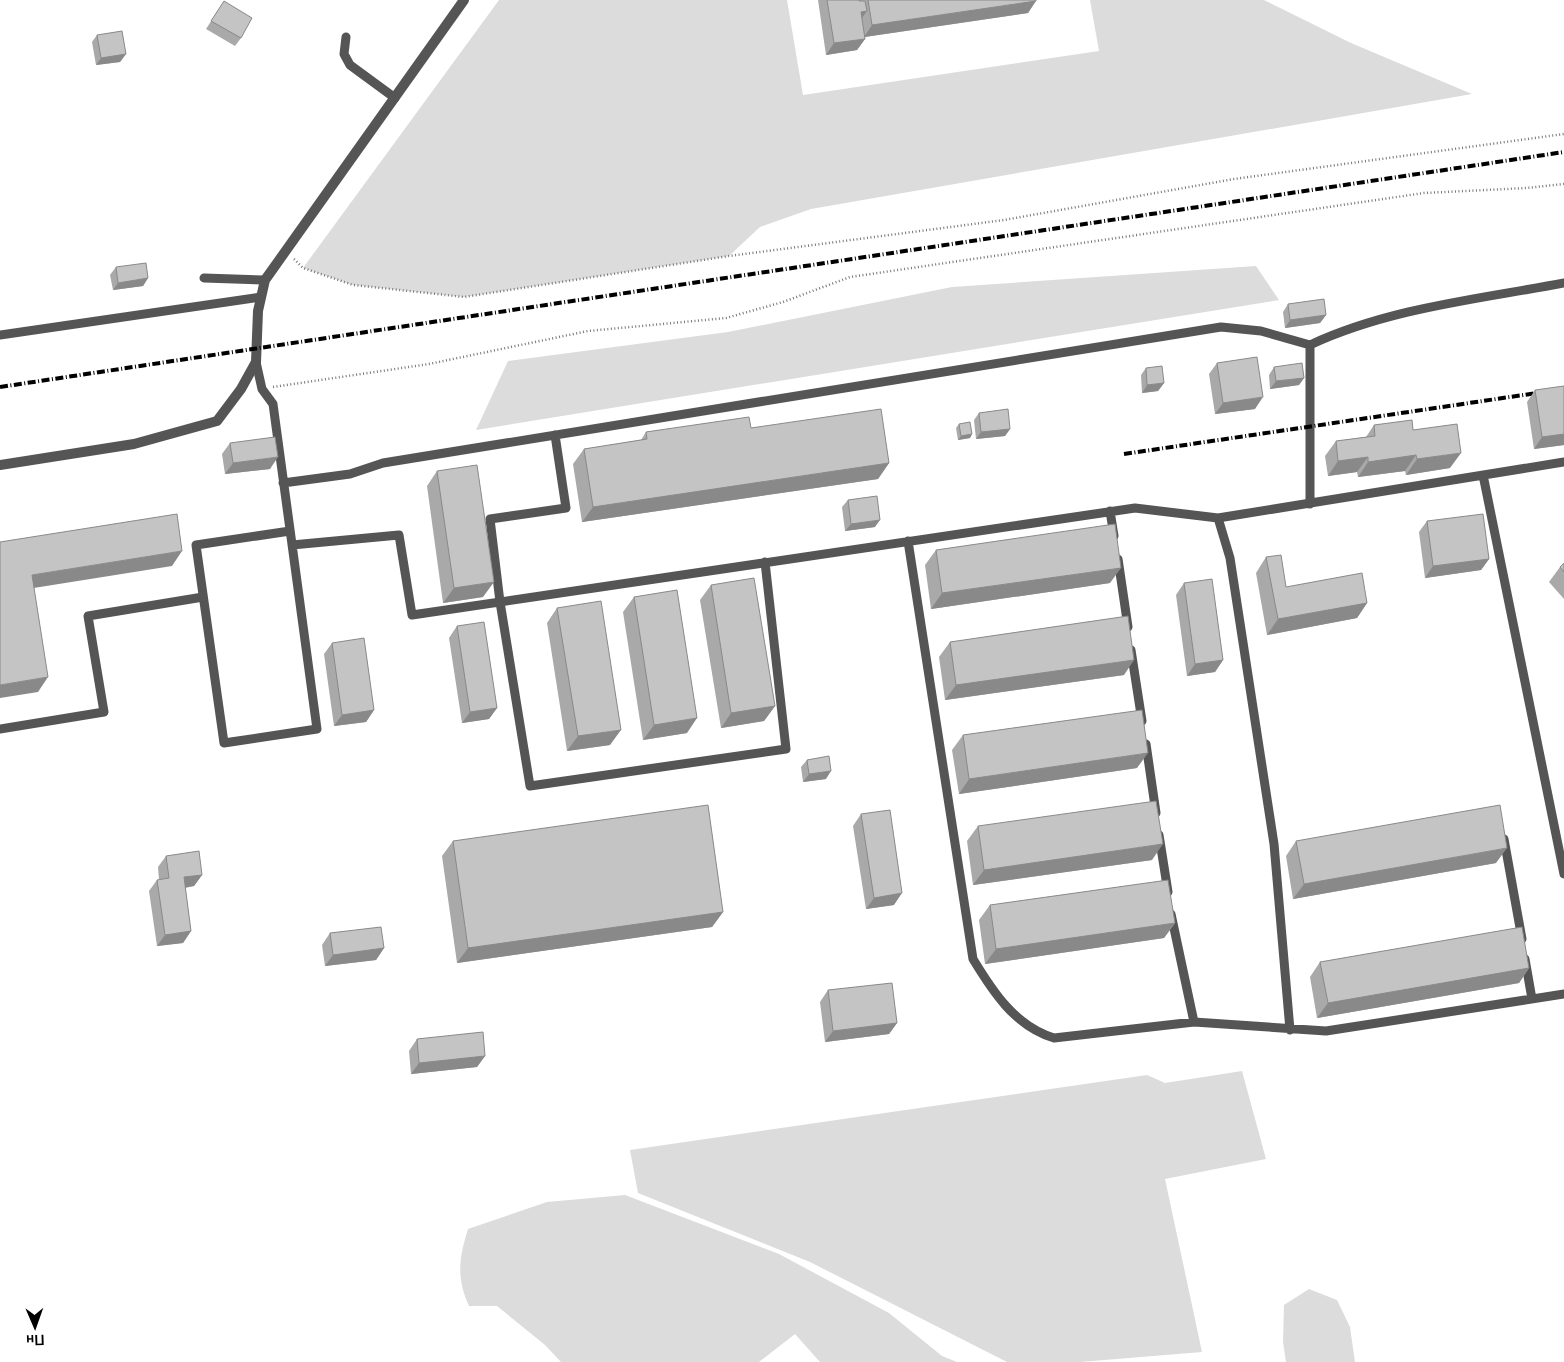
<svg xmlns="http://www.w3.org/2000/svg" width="1564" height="1362" viewBox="0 0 1564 1362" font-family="Lato,sans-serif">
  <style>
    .green { fill: #dcdcdc }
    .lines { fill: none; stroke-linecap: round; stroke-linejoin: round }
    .path { stroke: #777; stroke-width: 2.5; stroke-dasharray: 1 2.5; stroke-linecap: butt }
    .service { stroke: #555; stroke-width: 9 }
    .minor { stroke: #555; stroke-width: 10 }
    .rail { stroke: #000; stroke-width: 4; stroke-dasharray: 8 2.5 1 2.5; stroke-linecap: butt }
    .wall { fill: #a9a9a9 }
    .shaded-wall { fill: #898989 }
    .building { fill: #c4c4c4; stroke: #898989 }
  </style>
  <rect width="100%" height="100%" fill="#fff"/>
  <path class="green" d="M 499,0 L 787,0 L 803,95 L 1099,51 L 1090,0 L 1264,0 L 1351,43 L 1472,94 L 811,209 L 760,227 L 729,256 L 464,297 L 353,285 L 303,268 Z
    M 1256,266 L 1279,300 L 476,430 L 508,361 L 728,332 L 952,287 Z
    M 1242,1071 L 1266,1159 L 1165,1179 L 1202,1352 L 1080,1362 L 1007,1362 L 810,1262 L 638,1193 L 630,1150 L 1147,1075 L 1165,1083 Z
    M 625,1195 L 779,1254 L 889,1313 L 942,1356 L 957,1362 L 820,1362 L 795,1334 L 759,1362 L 561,1362 L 545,1345 L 497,1306 L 469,1306 C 456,1277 459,1258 468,1229 L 547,1202 Z
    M 1309,1289 L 1337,1300 L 1350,1327 L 1355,1362 L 1286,1362 L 1283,1342 L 1284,1305 Z"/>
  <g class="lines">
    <path class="path" d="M 294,259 L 303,268 L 353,285 L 464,297 L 729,256 L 1004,220 L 1234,179 L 1564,134
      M 273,387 L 429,364 L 588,331 L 726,318 L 783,302 L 850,277 L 1424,193 L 1527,188 L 1564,184"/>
    <path class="service" d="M 346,37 L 344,54 L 350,65 L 395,98
      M 204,278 L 265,280
      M 0,335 L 261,297
      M 256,362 L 262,389 L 273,404 L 317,729 L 224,743 L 196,545 L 290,531
      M 555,435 L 566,508 L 490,519 L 500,602 L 530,786 L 786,749 L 765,562
      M 1483,475 L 1564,874
      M 283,483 L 350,474 L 383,463 L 1221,327 L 1261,331 L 1310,345 C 1389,308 1480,299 1564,283
      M 1310,504 L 1310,345
      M 1110,511 L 1114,536
      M 1218,518 L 1230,558 L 1274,844 L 1290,1030
      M 908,541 L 973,959 C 993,992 1015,1026 1054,1038 L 1194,1022 L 1326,1031 L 1564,994
      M 292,545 L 399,535 L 412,615 L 1135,508 L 1218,518 L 1564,462
      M 1118,559 L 1128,627
      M 1131,650 L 1142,721
      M 0,729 L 104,712 L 88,616 L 203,597
      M 1146,744 L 1156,813
      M 1159,835 L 1168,892
      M 1504,839 L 1522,939
      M 1171,914 L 1194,1022
      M 1525,959 L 1532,999"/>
    <path class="minor" d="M 0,465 L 134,444 L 217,421 L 241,389 L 256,362 L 258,311 L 265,280 L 464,0"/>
    <path class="rail" d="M 0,387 L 1564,152
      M 1124,454 L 1564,389"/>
  </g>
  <path class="wall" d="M 818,0 L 1036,0 L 1028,13 L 865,37 L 865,39 L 857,50 L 826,55 Z
    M 224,1 L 241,38 L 235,46 L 206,29 Z
    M 97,35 L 126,54 L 120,62 L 96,65 L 92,42 Z
    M 116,267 L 148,278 L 143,286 L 113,290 L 110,275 Z
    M 1288,304 L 1326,315 L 1320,323 L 1285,328 L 1283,312 Z
    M 1217,363 L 1255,409 L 1215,414 L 1209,374 Z
    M 1274,367 L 1304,378 L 1299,385 L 1270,389 L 1269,375 Z
    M 1146,368 L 1164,383 L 1158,391 L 1142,393 L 1141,375 Z
    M 1535,390 L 1564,445 L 1534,449 L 1527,402 Z
    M 979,413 L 1010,429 L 1005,436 L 976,439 L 974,420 Z
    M 959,424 L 972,434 L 970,438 L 958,440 L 956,428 Z
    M 1374,425 L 1413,430 L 1450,468 L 1406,475 L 1405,471 L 1358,477 L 1357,472 L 1328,476 L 1325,456 L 1336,441 L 1366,437 Z
    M 751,428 L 889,463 L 878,479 L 582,522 L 573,464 L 584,449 L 641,440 L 646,432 Z
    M 230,443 L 270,469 L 225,474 L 222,454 Z
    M 437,471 L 483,597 L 443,603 L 427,486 Z
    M 848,500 L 875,527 L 845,531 L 842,507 Z
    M 1427,521 L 1489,559 L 1481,570 L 1425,578 L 1419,532 Z
    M 936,550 L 1110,583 L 931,609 L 925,565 Z
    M 1266,557 L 1286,587 L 1367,603 L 1357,618 L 1267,635 L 1256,573 Z
    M 1564,563 L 1564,599 L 1549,582 L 1560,567 Z
    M 1184,583 L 1223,660 L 1215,672 L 1187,676 L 1176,595 Z
    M 711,585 L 775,706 L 764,721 L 721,728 L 700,600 Z
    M 634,597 L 687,733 L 643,740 L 623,612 Z
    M 557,608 L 610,745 L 567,751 L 547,623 Z
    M 457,626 L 497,708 L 489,719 L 462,723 L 449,638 Z
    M 950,642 L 1124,675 L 945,700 L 939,657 Z
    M 332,643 L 374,710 L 366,722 L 334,726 L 324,654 Z
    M 963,735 L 1137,768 L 959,794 L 952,750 Z
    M 807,760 L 826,779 L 803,782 L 801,767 Z
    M 861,814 L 894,905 L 866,909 L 853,826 Z
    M 978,826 L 1152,860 L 973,885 L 967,841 Z
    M 453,841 L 723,912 L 712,927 L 457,963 L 442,856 Z
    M 1296,841 L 1496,863 L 1293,899 L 1286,856 Z
    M 166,856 L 202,875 L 194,886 L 185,888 L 191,931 L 183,943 L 157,946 L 149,891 L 157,880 L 159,880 L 158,867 Z
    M 990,905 L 1175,923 L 1164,938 L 985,964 L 979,920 Z
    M 330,933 L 384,948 L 376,960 L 325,966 L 322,945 Z
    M 1320,962 L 1529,968 L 1519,983 L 1317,1018 L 1310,977 Z
    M 828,990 L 897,1023 L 889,1034 L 825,1042 L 820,1002 Z
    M 417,1039 L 485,1056 L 477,1067 L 411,1074 L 409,1051 Z"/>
  <path class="shaded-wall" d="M 1036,1 L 1028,13 L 864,37 L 872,25 Z
    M 867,11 L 859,22 L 861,12 Z
    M 865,39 L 857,50 L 826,55 L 834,43 Z
    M 126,54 L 120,62 L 96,65 L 101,58 Z
    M 148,278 L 143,286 L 113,290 L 118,283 Z
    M 1326,315 L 1320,323 L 1285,328 L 1290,320 Z
    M 1304,378 L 1299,385 L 1270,389 L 1276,381 Z
    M 1164,383 L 1158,391 L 1142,393 L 1147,385 Z
    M 1263,397 L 1255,409 L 1215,414 L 1223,403 Z
    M 1010,429 L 1005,436 L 976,439 L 981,432 Z
    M 972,434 L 970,438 L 958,440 L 961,436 Z
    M 1564,434 L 1564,445 L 1534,449 L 1542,437 Z
    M 1461,453 L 1450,468 L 1406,475 L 1417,459 Z
    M 1416,455 L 1405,471 L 1358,477 L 1368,462 Z
    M 278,457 L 270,469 L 225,474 L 233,463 Z
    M 1368,457 L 1357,472 L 1328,476 L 1338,461 Z
    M 889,463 L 878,479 L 582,522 L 593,507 Z
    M 880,520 L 875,527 L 845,531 L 851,524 Z
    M 182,551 L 172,566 L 21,590 L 32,575 Z
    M 1489,559 L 1481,570 L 1425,578 L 1433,566 Z
    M 1121,568 L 1110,583 L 931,609 L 942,593 Z
    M 494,582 L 483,597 L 443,603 L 454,588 Z
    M 1367,603 L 1357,618 L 1267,635 L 1278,619 Z
    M 1134,660 L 1124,675 L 945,700 L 956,685 Z
    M 1223,660 L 1215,672 L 1187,676 L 1195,664 Z
    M 48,677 L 38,692 L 0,698 L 0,685 Z
    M 775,706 L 764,721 L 721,728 L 731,713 Z
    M 497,708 L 489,719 L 462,723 L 470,712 Z
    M 374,710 L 366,722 L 334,726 L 342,715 Z
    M 697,718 L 687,733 L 643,740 L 654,725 Z
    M 621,730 L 610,745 L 567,751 L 578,736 Z
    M 1148,753 L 1137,768 L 959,794 L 969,779 Z
    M 831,771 L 826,779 L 803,782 L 809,774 Z
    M 1163,844 L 1152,860 L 973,885 L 984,870 Z
    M 1507,848 L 1496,863 L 1293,899 L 1304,884 Z
    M 202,875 L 194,886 L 176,889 L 184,877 Z
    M 902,893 L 894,905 L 866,909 L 874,898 Z
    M 723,912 L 712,927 L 457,963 L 468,948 Z
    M 1175,923 L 1164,938 L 985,964 L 996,949 Z
    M 191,931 L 183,943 L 157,946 L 165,935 Z
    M 384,948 L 376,960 L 325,966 L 333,955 Z
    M 1529,968 L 1519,983 L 1317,1018 L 1328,1003 Z
    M 897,1023 L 889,1034 L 825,1042 L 833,1031 Z
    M 485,1056 L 477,1067 L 411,1074 L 419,1063 Z"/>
  <path class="building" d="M 827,0 L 859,0 L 859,1 L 865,1 L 867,11 L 861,12 L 865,39 L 834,43 Z
    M 868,0 L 1036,0 L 1036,1 L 872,25 Z
    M 224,1 L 252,18 L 241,38 L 211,21 Z
    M 122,31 L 126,54 L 101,58 L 97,35 Z
    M 146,263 L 148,278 L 118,283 L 116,267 Z
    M 1324,299 L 1326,315 L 1290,320 L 1288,304 Z
    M 1257,357 L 1263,397 L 1223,403 L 1217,363 Z
    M 1302,363 L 1304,378 L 1276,381 L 1274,367 Z
    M 1162,366 L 1164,383 L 1147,385 L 1146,368 Z
    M 1564,386 L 1564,434 L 1542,437 L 1535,390 Z
    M 881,409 L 889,463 L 593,507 L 584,449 L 647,439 L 646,432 L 749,417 L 751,428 Z
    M 1008,409 L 1010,429 L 981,432 L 979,413 Z
    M 1412,420 L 1413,430 L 1457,424 L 1461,453 L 1417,459 L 1416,455 L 1368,462 L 1368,457 L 1338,461 L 1336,441 L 1375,436 L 1374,425 Z
    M 970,422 L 972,434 L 961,436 L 959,424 Z
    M 275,437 L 278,457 L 233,463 L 230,443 Z
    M 477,465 L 494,582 L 454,588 L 437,471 Z
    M 877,496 L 880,520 L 851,524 L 848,500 Z
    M 177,514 L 182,551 L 32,575 L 48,677 L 0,685 L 0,542 Z
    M 1483,514 L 1489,559 L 1433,566 L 1427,521 Z
    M 1115,524 L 1121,568 L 942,593 L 936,550 Z
    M 1281,555 L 1286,587 L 1362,573 L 1367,603 L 1278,619 L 1266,557 Z
    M 1564,563 L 1564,572 L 1560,567 Z
    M 754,578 L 775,706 L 731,713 L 711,585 Z
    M 1212,579 L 1223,660 L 1195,664 L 1184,583 Z
    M 677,590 L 697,718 L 654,725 L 634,597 Z
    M 601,601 L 621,730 L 578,736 L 557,608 Z
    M 1128,616 L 1134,660 L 956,685 L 950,642 Z
    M 484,622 L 497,708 L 470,712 L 457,626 Z
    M 364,638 L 374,710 L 342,715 L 332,643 Z
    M 1142,710 L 1148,753 L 969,779 L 963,735 Z
    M 829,756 L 831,771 L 809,774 L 807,760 Z
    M 1156,801 L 1163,844 L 984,870 L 978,826 Z
    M 708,805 L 723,912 L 468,948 L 453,841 Z
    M 1500,805 L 1507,848 L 1304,884 L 1296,841 Z
    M 890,810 L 902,893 L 874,898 L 861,814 Z
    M 199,851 L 202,875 L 184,877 L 191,931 L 165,935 L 157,880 L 169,878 L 166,856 Z
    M 1168,880 L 1175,923 L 996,949 L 990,905 Z
    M 381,927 L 384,948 L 333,955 L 330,933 Z
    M 1522,927 L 1529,968 L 1328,1003 L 1320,962 Z
    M 892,983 L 897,1023 L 833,1031 L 828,990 Z
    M 483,1032 L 485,1056 L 419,1063 L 417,1039 Z"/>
  <g transform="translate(35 1327) rotate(178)" stroke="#ffffff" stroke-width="4" paint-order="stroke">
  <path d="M0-4L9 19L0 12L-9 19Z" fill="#000000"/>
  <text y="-8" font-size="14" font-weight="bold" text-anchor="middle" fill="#000000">Пн</text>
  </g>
</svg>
